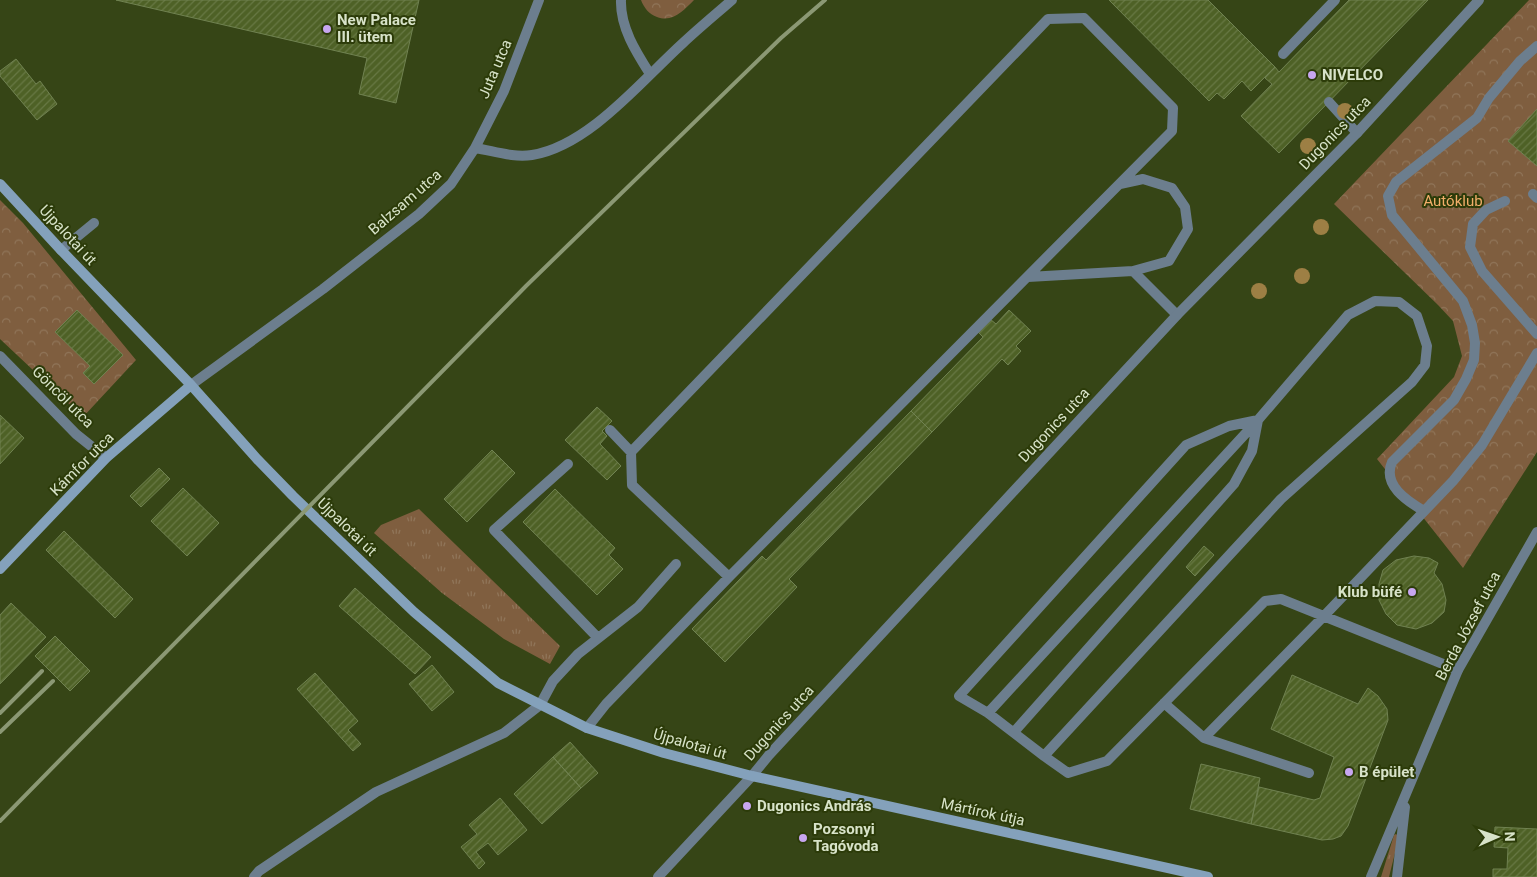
<svg xmlns="http://www.w3.org/2000/svg" width="1537" height="877" viewBox="0 0 1537 877" font-family="Roboto,sans-serif">
  <style>
    .grass { fill: url(#grass-tufts) }
    .park { fill: url(#park-crowns) }
    .building { fill: url(#building-hatch); stroke: #708251 }
    .lines { fill: none; stroke-linecap: round; stroke-linejoin: round }
    .lane { stroke: #6c7e8e; stroke-width: 10 }
    .street { stroke: #6c7e8e; stroke-width: 10 }
    .secondary { stroke: #84a1bb; stroke-width: 10 }
    .rail { stroke: #8b9874; stroke-width: 4 }
    .tree { fill: #9d7f44 }
    .poi-dot { fill: #c7a6ef; stroke: #2c3b09; stroke-width: 2 }
    .labels { text-anchor: middle; stroke-width: 4; stroke-linejoin: round; paint-order: stroke }
    .poi-label { font-size: 15px; font-weight: bold; fill: #d8e3c9; stroke: #2c3b09; text-anchor: start }
    .street-label { font-size: 15px; fill: #d8e3c9; stroke: #2c3b09 }
    .park-label { font-size: 15px; fill: #f2ae6a; stroke: #2c3b09 }
  </style>
  <defs>
    <pattern id="grass-tufts" width="24" height="20" patternUnits="userSpaceOnUse" patternTransform="scale(1.25)"><rect width="24" height="20" fill="#7f5e3f"/><path d="M3 7l-1-3M5 7V3M7 7l1-3M15 17l-1-3M17 17v-4M19 17l1-3" fill="none" stroke="#907559"/></pattern>
    <pattern id="park-crowns" width="20" height="18" patternUnits="userSpaceOnUse" patternTransform="scale(1.25)"><rect width="20" height="18" fill="#7f5e3f"/><path d="M2 6a3 3 0 1 1 6 0M12 15a3 3 0 1 1 6 0" fill="none" stroke="#907559"/></pattern>
    <pattern id="building-hatch" width="6" height="6" patternUnits="userSpaceOnUse" patternTransform="scale(1.25)"><rect width="6" height="6" fill="#4e6126"/><path d="M-1 1l2-2M0 6l6-6M5 7l2-2" fill="none" stroke="#677844"/></pattern>
  </defs>
  <rect width="100%" height="100%" fill="#364516"/>
  <path class="grass" d="M 419,509 L 560,646 L 550,664 L 504,639 L 442,593 L 374,533 L 381,525 Z
    M 1396,834 L 1399,837 L 1389,877 L 1381,877 L 1394,835 Z"/>
  <path class="park" d="M 641,0 L 694,0 C 684,10 673,23 657,17 C 649,14 644,8 641,0 Z
    M 1529,0 L 1537,0 L 1537,452 L 1463,568 L 1377,459 L 1454,377 L 1462,356 L 1453,321 L 1438,305 L 1334,204 Z
    M 0,200 L 23,223 L 136,360 L 83,417 L 0,339 Z"/>
  <path class="building" d="M 116,0 L 419,0 L 396,103 L 359,94 L 367,58 Z
    M 1109,0 L 1208,0 L 1275,67 L 1251,91 L 1242,81 L 1224,99 L 1217,93 L 1209,101 Z
    M 1349,0 L 1428,0 L 1279,153 L 1241,116 L 1272,84 L 1265,78 L 1275,67 L 1279,72 Z
    M 16,59 L 36,84 L 40,81 L 57,104 L 37,120 L 0,76 L 0,71 Z
    M 1537,109 L 1537,166 L 1508,141 Z
    M 77,310 L 123,355 L 94,384 L 83,373 L 90,366 L 55,332 Z
    M 1009,310 L 1031,331 L 1016,346 L 1021,351 L 1008,365 L 1002,359 L 932,432 L 911,411 L 983,337 L 978,332 L 990,319 L 996,324 Z
    M 597,407 L 612,421 L 602,431 L 607,436 L 600,444 L 621,466 L 607,480 L 565,440 Z
    M 911,411 L 932,432 L 789,579 L 797,587 L 725,662 L 692,629 L 762,556 L 766,560 Z
    M 0,415 L 24,438 L 0,464 Z
    M 492,450 L 515,473 L 467,522 L 444,499 Z
    M 159,468 L 170,479 L 141,507 L 130,496 Z
    M 183,488 L 219,523 L 187,556 L 151,521 Z
    M 555,489 L 615,548 L 609,555 L 623,569 L 597,595 L 523,522 Z
    M 64,531 L 133,599 L 115,618 L 46,550 Z
    M 1204,546 L 1214,555 L 1195,576 L 1186,567 Z
    M 1414,556 L 1429,558 L 1438,563 L 1434,573 L 1442,584 L 1446,600 L 1444,612 L 1432,623 L 1416,629 L 1397,625 L 1386,614 L 1379,600 L 1379,584 L 1383,570 L 1396,560 Z
    M 355,588 L 431,657 L 415,674 L 339,606 Z
    M 11,603 L 46,637 L 0,684 L 0,615 Z
    M 55,636 L 90,671 L 70,691 L 35,656 Z
    M 432,665 L 454,692 L 432,711 L 409,684 Z
    M 315,673 L 358,721 L 348,730 L 361,744 L 353,751 L 297,689 Z
    M 1292,675 L 1358,704 L 1368,688 L 1378,696 L 1387,709 L 1388,720 L 1348,826 L 1341,836 L 1333,839 L 1322,840 L 1251,824 L 1259,787 L 1314,800 L 1320,798 L 1334,757 L 1271,729 Z
    M 570,742 L 598,773 L 581,788 L 553,757 Z
    M 553,757 L 581,788 L 542,824 L 514,794 Z
    M 1201,764 L 1260,778 L 1251,824 L 1190,809 Z
    M 500,798 L 527,830 L 498,855 L 488,843 L 476,852 L 485,863 L 479,869 L 461,847 L 477,834 L 469,825 Z
    M 1495,827 L 1537,829 L 1537,877 L 1493,877 L 1493,869 L 1507,869 L 1508,848 L 1494,847 Z"/>
  <g class="lines">
    <path class="lane" d="M 621,0 C 620,27 636,52 650,74
      M 1084,18 L 1173,108 L 1172,131 L 729,577 L 632,485 L 631,452 L 1048,19 Z
      M 1283,54 L 1335,0
      M 1329,102 L 1357,133
      M 1533,194 L 1537,198
      M 1505,201 L 1486,210 L 1473,224 L 1470,247 L 1482,271 L 1537,334
      M 61,250 L 94,223
      M 1133,271 L 1177,315
      M 1028,277 L 1133,271 L 1169,261 L 1188,229 L 1185,207 L 1172,188 L 1143,179 L 1120,184
      M 610,430 L 631,452
      M 568,464 L 494,530 L 598,638
      M 1424,511 C 1407,501 1382,485 1392,462 L 1454,400 L 1466,379 L 1474,360 L 1475,343 L 1472,325 L 1463,301 L 1392,215 L 1388,196 L 1396,182 L 1477,118 L 1489,98 L 1520,61 L 1537,46
      M 1164,703 L 1204,738 L 1309,773
      M 988,713 L 1258,420 L 1348,315 L 1375,301 L 1399,302 L 1417,316 L 1427,346 L 1425,365 L 1412,382 L 1281,499 L 1044,756 L 988,713 L 959,696 L 1186,445 L 1229,426 L 1258,420
      M 587,728 L 606,704 L 729,577
      M 1014,732 L 1234,484 L 1252,451 L 1258,420
      M 1204,738 L 1324,616 L 1453,481 L 1482,445 L 1537,353
      M 1044,756 L 1068,773 L 1107,761 L 1265,601 L 1281,599 L 1458,670
      M 254,877 L 259,871 L 376,792 L 504,733 L 540,705 L 553,681 L 578,654 L 638,607 L 676,564"/>
    <path class="street" d="M 475,148 C 494,151 513,158 532,155 C 589,146 642,80 683,43 C 699,28 716,14 732,0
      M 0,356 L 76,434 L 106,458
      M 191,385 L 323,289 L 419,214 L 451,184 L 475,148 L 504,91 L 539,0
      M 658,877 L 752,776 L 769,755 L 1177,315 L 1357,133 L 1479,0
      M 1371,877 L 1458,670 L 1537,532
      M 1397,877 L 1405,807"/>
    <path class="secondary" d="M 0,184 L 61,250 L 191,385 L 257,459 L 293,496 L 414,612 L 498,683 L 587,728 L 664,753 L 752,776 L 1208,877
      M 0,569 L 106,458 L 191,385"/>
    <path class="rail" d="M 0,713 L 42,671
      M 0,732 L 53,681
      M 0,821 L 526,286 L 781,38 L 825,0"/>
  </g>
  <g class="tree">
    <circle cx="1345" cy="111" r="8"/>
    <circle cx="1308" cy="146" r="8"/>
    <circle cx="1321" cy="227" r="8"/>
    <circle cx="1302" cy="276" r="8"/>
    <circle cx="1259" cy="291" r="8"/>
  </g>
  <g class="poi-dot">
    <circle cx="327" cy="29" r="5"/>
    <circle cx="1312" cy="75" r="5"/>
    <circle cx="1412" cy="592" r="5"/>
    <circle cx="1349" cy="772" r="5"/>
    <circle cx="747" cy="806" r="5"/>
    <circle cx="803" cy="838" r="5"/>
  </g>
  <g class="labels">
    <g class="poi-label">
      <text x="337" y="25">New Palace<tspan x="337" dy="17">III. ütem</tspan></text>
      <text x="1322" y="80">NIVELCO</text>
      <text x="1402" y="597" text-anchor="end">Klub büfé</text>
      <text x="1359" y="777">B épület</text>
      <text x="757" y="811">Dugonics András</text>
      <text x="813" y="834">Pozsonyi<tspan x="813" dy="17">Tagóvoda</tspan></text>
    </g>
    <g class="street-label">
      <text transform="translate(495 69) rotate(-67)" y="5">Juta utca</text>
      <text transform="translate(1335 133) rotate(-46)" y="5">Dugonics utca</text>
      <text transform="translate(405 202) rotate(-41)" y="5">Balzsam utca</text>
      <text transform="translate(68 235) rotate(47)" y="5">Újpalotai út</text>
      <text transform="translate(63 397) rotate(45)" y="5">Göncöl utca</text>
      <text transform="translate(1054 425) rotate(-47)" y="5">Dugonics utca</text>
      <text transform="translate(82 464) rotate(-45)" y="5">Kámfor utca</text>
      <text transform="translate(347 527) rotate(44)" y="5">Újpalotai út</text>
      <text transform="translate(1468 626) rotate(-62)" y="5">Berda József utca</text>
      <text transform="translate(779 723) rotate(-48)" y="5">Dugonics utca</text>
      <text transform="translate(690 744) rotate(16)" y="5">Újpalotai út</text>
      <text transform="translate(983 812) rotate(12)" y="5">Mártírok útja</text>
    </g>
    <g class="park-label">
      <text x="1453" y="206">Autóklub</text>
    </g>
  </g>
  <g transform="translate(1497 837) rotate(88)" stroke="#2c3b09" stroke-width="4" paint-order="stroke">
  <path d="M0-4L9 19L0 12L-9 19Z" fill="#d8e3c9"/>
  <text y="-8" font-size="14" font-weight="bold" text-anchor="middle" fill="#d8e3c9">N</text>
  </g>
</svg>
